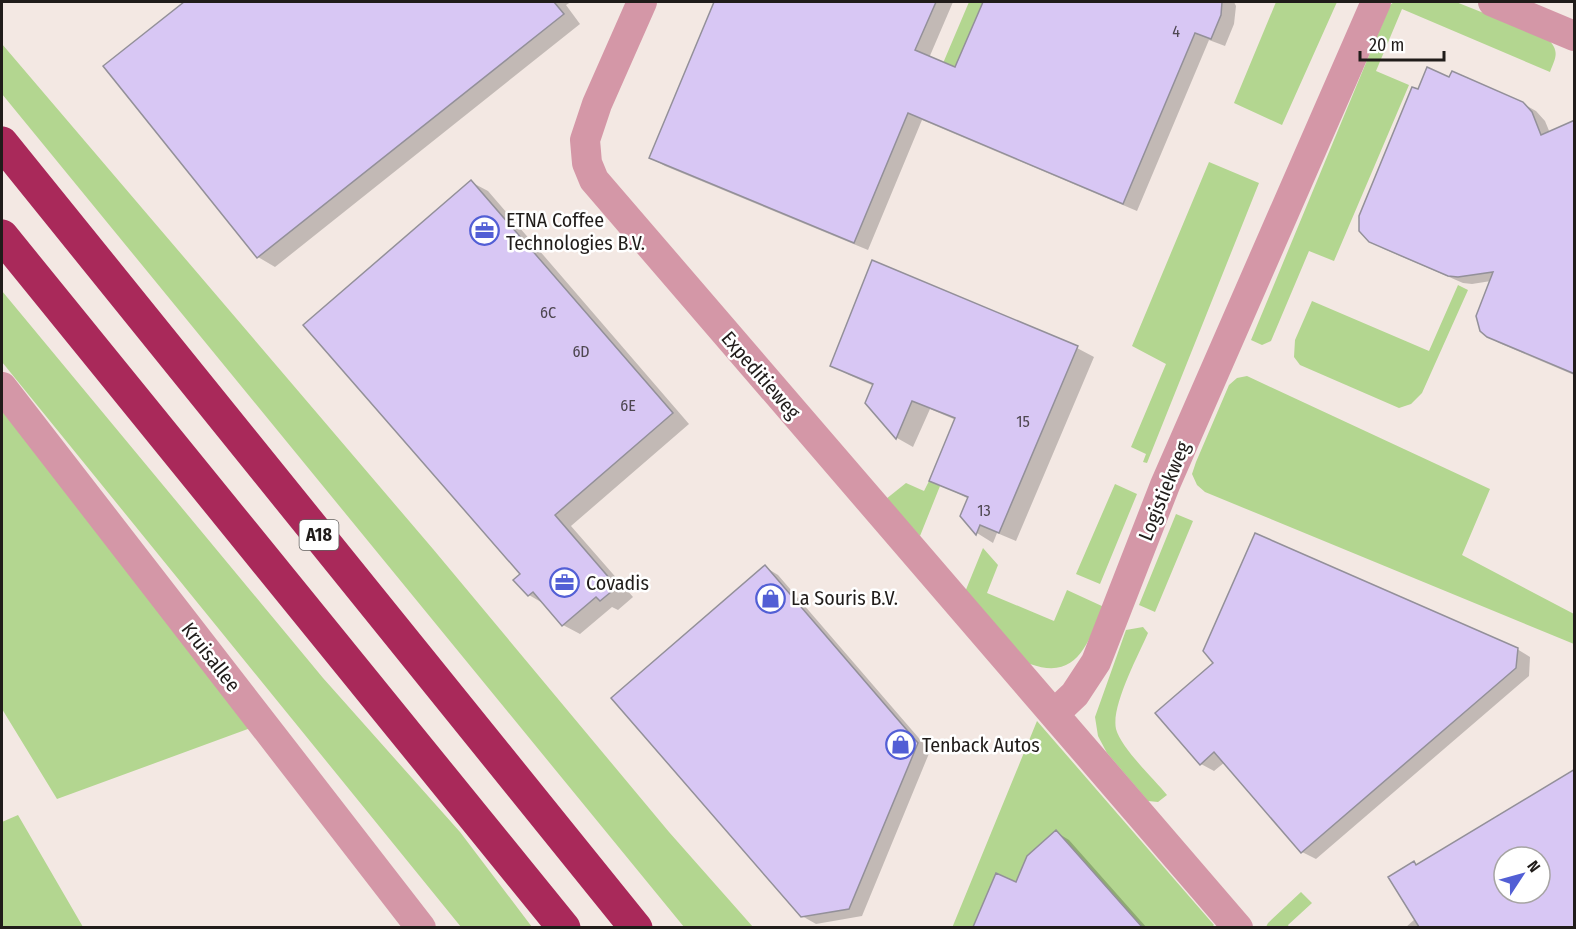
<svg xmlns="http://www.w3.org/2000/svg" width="1576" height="929" viewBox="0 0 1576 929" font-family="'Fira Sans Condensed',sans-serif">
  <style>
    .green { fill: #b3d690 }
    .shadow { fill: #0003; fill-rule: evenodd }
    .building { fill: #d8c7f4; stroke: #939099; stroke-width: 1.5; fill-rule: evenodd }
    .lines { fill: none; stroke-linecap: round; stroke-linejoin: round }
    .street { stroke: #d497a7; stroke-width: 30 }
    .highway { stroke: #a9295a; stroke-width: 33 }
    .labels { text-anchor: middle; stroke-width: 5; stroke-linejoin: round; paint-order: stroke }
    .number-label { font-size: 16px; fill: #4e4750 }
    .shield { fill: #fff; stroke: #63605f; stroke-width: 1.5 }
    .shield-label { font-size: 18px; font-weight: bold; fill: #201c1a }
    .poi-label { font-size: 20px; fill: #201c1a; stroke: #fff; text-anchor: start }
    .street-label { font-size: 20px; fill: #201c1a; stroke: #fff }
  </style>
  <rect width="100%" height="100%" fill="#f3e8e3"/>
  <path class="green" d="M 969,2 L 983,2 L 933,120 L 921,115 Z
    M 1276,2 L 1337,2 L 1282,125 L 1234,103 Z
    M 1394,2 L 1456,2 L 1547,38 C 1560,51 1556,57 1550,72 L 1402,9 L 1376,71 L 1409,85 L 1334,261 L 1309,251 L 1271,341 L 1262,345 L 1251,340 L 1390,5 Z
    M 2,44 L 433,549 L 669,832 L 753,927 L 684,927 L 2,94 Z
    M 1209,162 L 1259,183 L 1147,463 L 1143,462 L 1146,454 L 1131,447 L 1166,364 L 1132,346 Z
    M 1458,285 L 1468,290 L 1422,393 L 1411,404 L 1399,408 L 1300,365 L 1294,357 L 1295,340 L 1312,301 L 1429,351 Z
    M 2,291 L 323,678 L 460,832 L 532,927 L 461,927 L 2,362 Z
    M 1247,376 L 1490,489 L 1462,555 L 1574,614 L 1574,644 L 1205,492 L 1197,485 L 1192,474 L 1196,462 L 1229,385 L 1237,378 Z
    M 2,406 L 259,725 L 57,799 L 2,709 Z
    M 929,481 L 940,486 L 920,536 L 886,499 L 906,483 L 924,491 Z
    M 1115,484 L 1137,494 L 1100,584 L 1076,574 Z
    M 1176,514 L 1193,521 L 1155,612 L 1139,605 Z
    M 983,548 L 998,565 L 987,593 L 1054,621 L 1067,590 L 1104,607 C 1087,643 1078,681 1030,664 L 965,592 Z
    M 1143,627 L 1148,633 C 1138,656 1111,706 1116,729 C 1121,748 1154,779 1167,795 L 1158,802 L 1148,801 L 1107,753 L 1098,736 L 1095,717 L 1126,630 Z
    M 1037,721 L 1214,925 L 1211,928 L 952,928 Z
    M 18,815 L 83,927 L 2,927 L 2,822 Z
    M 1301,892 L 1312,903 L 1288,925 L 1289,927 L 1266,927 L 1268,923 Z"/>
  <path class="shadow" d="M 187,2 L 571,2 L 566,5 L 580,24 L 275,267 L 258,257 L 106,66 Z
    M 716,2 L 953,2 L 929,58 L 956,69 L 984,2 L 1234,2 L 1236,6 L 1234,24 L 1225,46 L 1209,40 L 1137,211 L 922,120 L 868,250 L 665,166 L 651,158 Z
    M 1450,78 L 1522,103 L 1536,111 L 1545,121 L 1550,133 L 1574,126 L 1574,375 L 1499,343 L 1485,335 L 1491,281 L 1472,284 L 1463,283 L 1384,249 L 1370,241 L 1419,91 Z
    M 471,182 L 488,191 L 689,424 L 571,526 L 633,597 L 618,610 L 612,607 L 580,634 L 563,625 L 546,605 L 529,595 L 522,574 Z
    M 873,262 L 1077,348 L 1094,357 L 1016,541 L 997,533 L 993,543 L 977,533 L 961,516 L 969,499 L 931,480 L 956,420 L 930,409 L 913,447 L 897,438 L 867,403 L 874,386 L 849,375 L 832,366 Z
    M 765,567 L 778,575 L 930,751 L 862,916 L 816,924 L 802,916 Z
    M 1517,649 L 1530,657 L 1529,676 L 1316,859 L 1302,852 L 1225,762 L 1214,771 L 1201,764 L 1216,663 Z
    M 1574,771 L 1574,928 L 1405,928 L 1415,919 L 1414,863 L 1418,865 ZM 1504,857 L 1540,857 L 1540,893 L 1504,893 Z
    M 1056,832 L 1069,840 L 1147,928 L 975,928 L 996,875 L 1017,884 Z"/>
  <path class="building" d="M 184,2 L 554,2 L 564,14 L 257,258 L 103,66 Z
    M 714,2 L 936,2 L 915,50 L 955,67 L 983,2 L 1222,2 L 1221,15 L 1211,39 L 1195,33 L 1123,204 L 908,113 L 854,243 L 649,158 Z
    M 1427,67 L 1449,77 L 1452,71 L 1523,102 L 1532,112 L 1541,135 L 1575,120 L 1575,374 L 1487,337 L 1480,331 L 1476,316 L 1493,272 L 1458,277 L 1448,276 L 1369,242 L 1359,231 L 1359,216 L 1412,87 L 1418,89 Z
    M 471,180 L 673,413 L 555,515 L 617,587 L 600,601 L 596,597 L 562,626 L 533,592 L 528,596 L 513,580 L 520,574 L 303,325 Z
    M 872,260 L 1078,346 L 999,533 L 980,525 L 976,535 L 960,516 L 968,497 L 929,481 L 955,418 L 912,401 L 896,439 L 865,403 L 873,384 L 830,366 Z
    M 1255,533 L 1518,648 L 1516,668 L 1301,853 L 1214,752 L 1200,765 L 1155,713 L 1213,663 L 1203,651 Z
    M 765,565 L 918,743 L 849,909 L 801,917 L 611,698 Z
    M 1575,769 L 1575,927 L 1419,927 L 1388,877 L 1414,861 L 1416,865 ZM 1504,857 L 1540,857 L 1540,893 L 1504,893 Z
    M 1056,830 L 1142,927 L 973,927 L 996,873 L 1016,882 L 1027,856 Z"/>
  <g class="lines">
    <path class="street" d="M 642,2 L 597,104 L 585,140 L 587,163 L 594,180 L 1238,928
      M 1493,2 L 1574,36
      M 2,387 L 421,928
      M 1055,713 L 1075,694 L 1096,662 L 1165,485 L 1376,2"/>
    <path class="highway" d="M 2,143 L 636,928
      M 2,236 L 564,928"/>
  </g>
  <defs>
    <symbol id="office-ring" viewBox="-11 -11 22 22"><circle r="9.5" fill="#fff" stroke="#525fd5" stroke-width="1.5"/><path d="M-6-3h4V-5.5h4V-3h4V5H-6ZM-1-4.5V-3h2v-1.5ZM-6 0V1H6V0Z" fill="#525fd5"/></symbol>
    <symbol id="shop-ring" viewBox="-11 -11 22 22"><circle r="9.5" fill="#fff" stroke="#525fd5" stroke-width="1.5"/><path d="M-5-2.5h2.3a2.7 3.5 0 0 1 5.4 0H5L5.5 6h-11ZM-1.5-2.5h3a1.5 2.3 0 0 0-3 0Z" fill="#525fd5"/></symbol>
  </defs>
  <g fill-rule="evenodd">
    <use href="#office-ring" x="468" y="214" width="33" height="33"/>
    <use href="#office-ring" x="548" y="566" width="33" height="33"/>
    <use href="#shop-ring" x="754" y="582" width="33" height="33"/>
    <use href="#shop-ring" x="884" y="728" width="33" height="33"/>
  </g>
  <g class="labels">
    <g class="number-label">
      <text x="1176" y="37">4</text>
      <text x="548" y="318">6C</text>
      <text x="581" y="357">6D</text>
      <text x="628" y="411">6E</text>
      <text x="1023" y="427">15</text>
      <text x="984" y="516">13</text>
    </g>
    <rect class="shield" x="299.5" y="520" width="39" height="30" rx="4.5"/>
    <g class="shield-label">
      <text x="319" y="541">A18</text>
    </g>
    <g class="poi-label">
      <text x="506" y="227">ETNA Coffee<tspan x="506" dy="23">Technologies B.V.</tspan></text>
      <text x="586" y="590">Covadis</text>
      <text x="791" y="605">La Souris B.V.</text>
      <text x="922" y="752">Tenback Autos</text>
    </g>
    <g class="street-label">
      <text transform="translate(761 375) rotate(49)" y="7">Expeditieweg</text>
      <text transform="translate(1164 491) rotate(-68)" y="7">Logistiekweg</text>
      <text transform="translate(211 657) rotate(52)" y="7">Kruisallee</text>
    </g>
  </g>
  <rect width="1576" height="929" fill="none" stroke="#201c1a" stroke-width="6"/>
  <g transform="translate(1522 875) rotate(54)"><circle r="28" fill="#ffffff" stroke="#a6a4a3" stroke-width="1.5"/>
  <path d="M0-4.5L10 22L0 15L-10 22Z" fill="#525fd5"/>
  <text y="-9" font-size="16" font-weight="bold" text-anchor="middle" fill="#201c1a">N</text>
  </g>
  <path d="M1360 51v9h84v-9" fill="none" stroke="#201c1a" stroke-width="3"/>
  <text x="1369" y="51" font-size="18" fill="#201c1a" stroke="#ffffff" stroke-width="4.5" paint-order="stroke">20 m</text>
</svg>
